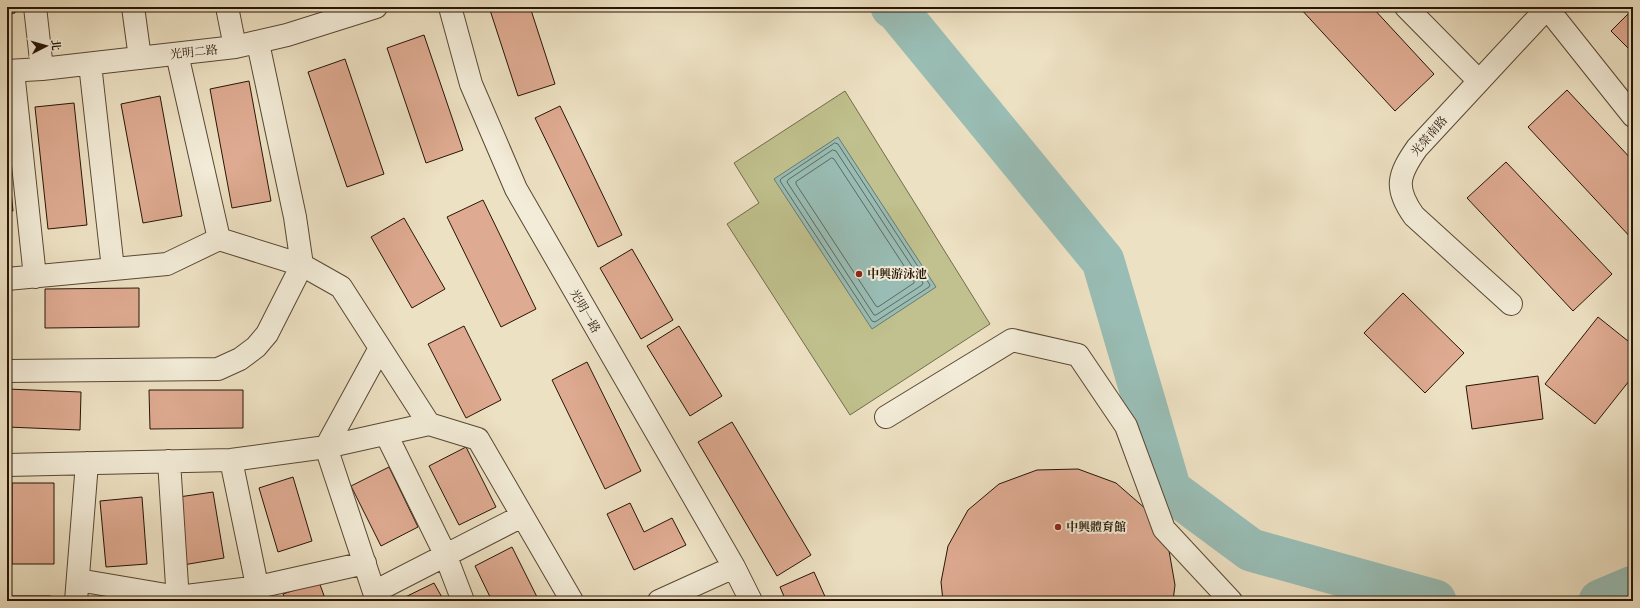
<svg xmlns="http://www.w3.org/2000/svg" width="1640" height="608" viewBox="0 0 1640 608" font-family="'IM FELL Great Primer','Noto Serif TC',serif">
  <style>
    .green { fill: #c0c18e; stroke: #746b4a }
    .water { fill: #99bdb5; stroke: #6b7a6f }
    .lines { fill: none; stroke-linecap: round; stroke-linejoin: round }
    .shore { stroke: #60695d; stroke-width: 1 }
    .river { stroke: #99bdb5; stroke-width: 43 }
    .building { fill: #deaa91; stroke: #271505 }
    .minor-casing { stroke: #584834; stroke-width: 24 }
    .minor { stroke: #f3ecd8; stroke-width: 22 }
    .poi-dot { fill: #8f2418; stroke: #f3ecd8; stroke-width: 1.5 }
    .labels { text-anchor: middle; stroke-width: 4; stroke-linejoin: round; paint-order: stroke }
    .street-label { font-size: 12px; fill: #271505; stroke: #f3ecd8 }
    .poi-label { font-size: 12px; font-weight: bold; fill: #271505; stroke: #f3ecd8; text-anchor: start }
  </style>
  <rect width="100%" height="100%" fill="#ede1c3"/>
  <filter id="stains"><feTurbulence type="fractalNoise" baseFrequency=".005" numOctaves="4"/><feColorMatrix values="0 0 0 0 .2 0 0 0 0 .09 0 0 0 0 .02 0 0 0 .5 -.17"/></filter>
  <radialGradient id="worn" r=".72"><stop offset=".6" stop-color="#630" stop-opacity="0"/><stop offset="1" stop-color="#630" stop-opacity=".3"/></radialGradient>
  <path class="green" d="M 845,91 L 990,324 L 850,415 L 727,224 L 759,203 L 734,163 Z
    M 1633,586 L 1633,601 L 1611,601 Z"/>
  <path class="water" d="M 838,137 L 936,287 L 872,329 L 774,179 Z"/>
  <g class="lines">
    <path class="shore" d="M 835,143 L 838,144 L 930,285 L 929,287 L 875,322 L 872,321 L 780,181 L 781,179 Z
      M 833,150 L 836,151 L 923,283 L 922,285 L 876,315 L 874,315 L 787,182 L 788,180 Z
      M 832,158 L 834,159 L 914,281 L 914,283 L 878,307 L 876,306 L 796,184 L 796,182 Z"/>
    <path class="river" d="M 892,7 L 897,10 L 1103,261 L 1170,490 L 1251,550 L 1435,601
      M 1600,601 L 1633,587"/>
  </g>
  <path class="building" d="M 7,7 L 15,7 L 15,13 L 7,14 Z
    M 65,7 L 104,7 L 104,9 L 65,10 Z
    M 489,7 L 530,7 L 555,84 L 518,96 Z
    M 1299,7 L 1372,7 L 1434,74 L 1395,111 Z
    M 1633,9 L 1633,53 L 1611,31 Z
    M 424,35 L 463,150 L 426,163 L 387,48 Z
    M 345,59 L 384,174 L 347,187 L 308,72 Z
    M 249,81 L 271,201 L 232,208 L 210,89 Z
    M 1567,90 L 1633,161 L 1633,240 L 1528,127 Z
    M 160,96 L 182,216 L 143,223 L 121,104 Z
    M 74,103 L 87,225 L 48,229 L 35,107 Z
    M 560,106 L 622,235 L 598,247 L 535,118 Z
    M 7,151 L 13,211 L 7,211 Z
    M 1506,162 L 1612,274 L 1573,311 L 1467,198 Z
    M 483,200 L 536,309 L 501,327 L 447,217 Z
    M 404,218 L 445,289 L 412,308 L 371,237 Z
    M 632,249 L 673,320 L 641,339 L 600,268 Z
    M 139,288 L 139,327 L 45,328 L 45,289 Z
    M 1403,293 L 1464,353 L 1425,393 L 1364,333 Z
    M 1598,317 L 1633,345 L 1633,376 L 1595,424 L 1545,384 Z
    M 464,326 L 501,400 L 466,418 L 428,344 Z
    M 679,326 L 722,396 L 690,416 L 647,346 Z
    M 587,362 L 641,471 L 605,489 L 552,380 Z
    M 1538,376 L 1543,419 L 1472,429 L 1466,386 Z
    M 7,389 L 81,392 L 80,430 L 7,427 Z
    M 149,390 L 243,390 L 243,428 L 150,429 Z
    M 732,422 L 811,555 L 777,576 L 698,442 Z
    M 466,447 L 496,507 L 459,525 L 429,466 Z
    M 389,467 L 418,527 L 381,546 L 351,486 Z
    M 1078,469 L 1116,483 L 1147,510 L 1168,545 L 1175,585 L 1173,601 L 943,601 L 941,582 L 948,546 L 968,510 L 999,484 L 1037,470 Z
    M 293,477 L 312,541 L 278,552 L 259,488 Z
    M 12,483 L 54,483 L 54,564 L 12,564 Z
    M 213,492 L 224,558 L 183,565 L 172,498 Z
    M 142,497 L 147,564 L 106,567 L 100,501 Z
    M 630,503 L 644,532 L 672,518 L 686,545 L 634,570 L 607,514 Z
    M 512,547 L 539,601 L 492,601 L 475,566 Z
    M 814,572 L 827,601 L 786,601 L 780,587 Z
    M 319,582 L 326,601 L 286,601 L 283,594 Z
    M 434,583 L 444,601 L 397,601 Z
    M 9,596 L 51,596 L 51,601 L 9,601 Z"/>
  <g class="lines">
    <defs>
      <path id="minor" d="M 35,7 L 42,69
        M 133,7 L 140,58
        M 227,7 L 235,47
        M 450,7 L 471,84 L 516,189 L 734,567 L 751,601
        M 1406,7 L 1479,81
        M 1547,8 L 1633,116
        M 177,54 L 219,239
        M 90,64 L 113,269
        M 7,71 L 42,69 L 235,47 L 287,35 L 376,7
        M 13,71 L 35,277
        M 7,279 L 167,264 L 219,239 L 302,265 L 341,287 L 429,424 L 478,439 L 572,601
        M 1511,304 L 1414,216 C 1394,188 1398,175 1417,148 L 1548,7
        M 7,371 L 218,369 L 240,359 L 256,347 L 267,334 L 302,265 L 295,217 L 258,43
        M 886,417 L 1012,340 L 1078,355 L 1126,426 L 1164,529 L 1231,601
        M 386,434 L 445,554 L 463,601
        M 231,460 L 260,600
        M 169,461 L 178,601
        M 7,465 L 231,460 L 326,447 L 429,424
        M 78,580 L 178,597 L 258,587 L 365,563
        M 374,592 L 522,516
        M 76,601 L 87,463
        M 377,601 L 326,447 L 380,348
        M 659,601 L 734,567"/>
    </defs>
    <use href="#minor" class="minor-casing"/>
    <use href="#minor" class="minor"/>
  </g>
  <g class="poi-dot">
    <circle cx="859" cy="274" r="4"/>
    <circle cx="1058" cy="527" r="4"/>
  </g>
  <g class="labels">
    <g class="street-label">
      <text transform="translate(194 52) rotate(-6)" y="4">光明二路</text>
      <text transform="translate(1429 136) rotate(-49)" y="4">光榮南路</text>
      <text transform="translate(585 311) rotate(60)" y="4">光明一路</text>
    </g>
    <g class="poi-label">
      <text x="867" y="278">中興游泳池</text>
      <text x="1066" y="531">中興體育館</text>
    </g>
  </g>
  <rect width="1640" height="608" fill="none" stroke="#ede1c3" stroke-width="24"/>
  <rect x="8" y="8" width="1624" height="592" fill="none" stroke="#271505" stroke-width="2"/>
  <rect x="12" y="12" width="1616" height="584" fill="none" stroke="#271505"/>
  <g transform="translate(46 46) rotate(84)" stroke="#f3ecd8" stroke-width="3" paint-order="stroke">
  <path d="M0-3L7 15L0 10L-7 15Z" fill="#271505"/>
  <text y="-6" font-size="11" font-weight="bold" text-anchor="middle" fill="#271505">北</text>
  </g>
  <rect width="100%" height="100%" filter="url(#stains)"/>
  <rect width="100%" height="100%" fill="url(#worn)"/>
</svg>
